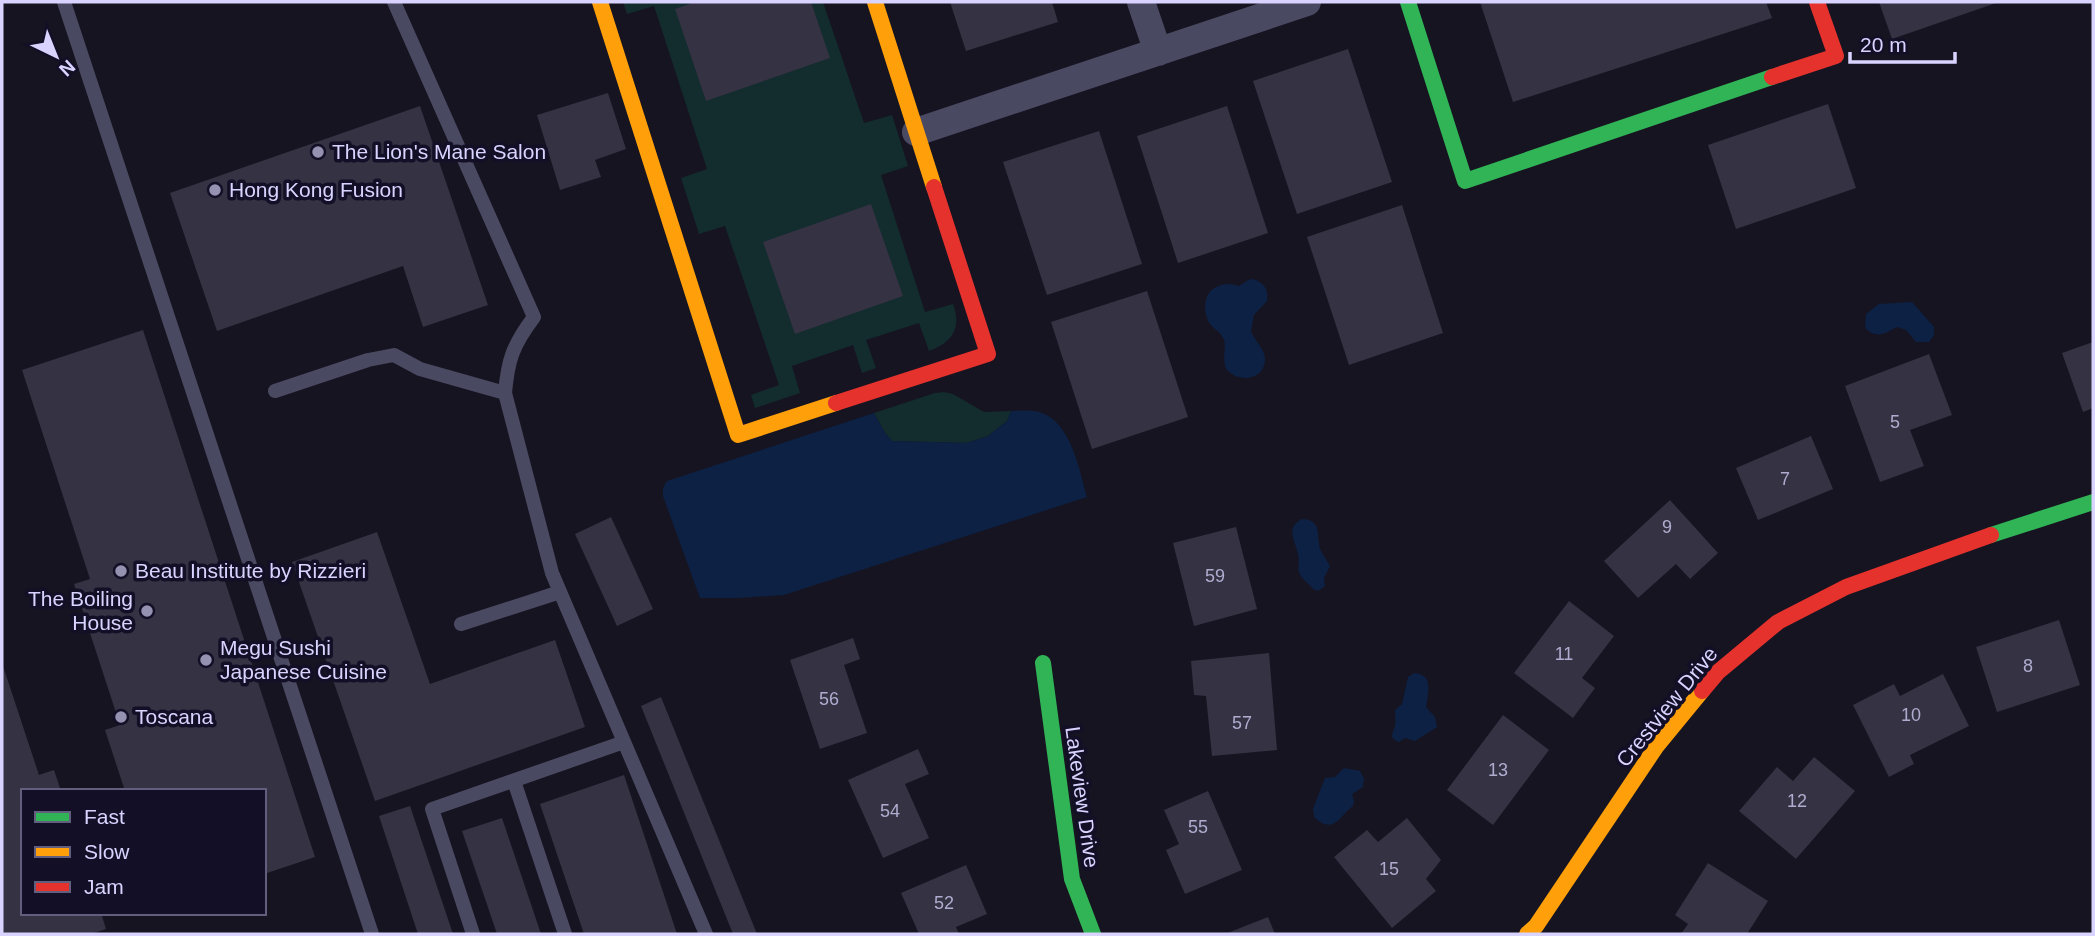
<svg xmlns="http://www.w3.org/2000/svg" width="2095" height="936" viewBox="0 0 2095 936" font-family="Helvetica,sans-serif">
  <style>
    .green { fill: #132c2d }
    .water { fill: #0d2144 }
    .building { fill: #343243 }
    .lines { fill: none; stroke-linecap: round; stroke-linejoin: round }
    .lane { stroke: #4a4962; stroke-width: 14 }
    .street { stroke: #4a4962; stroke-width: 28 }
    .fast { stroke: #30b455; stroke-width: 16 }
    .slow { stroke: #ff9f0a; stroke-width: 16 }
    .jam { stroke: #e5322d; stroke-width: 16 }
    .poi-dot { fill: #9591b1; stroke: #130f26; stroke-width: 2.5 }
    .labels { text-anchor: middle; stroke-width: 7; stroke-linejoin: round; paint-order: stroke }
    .number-label { font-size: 18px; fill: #b0acd0 }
    .poi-label { font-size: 21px; fill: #d9d4ff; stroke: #130f26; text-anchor: start }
    .street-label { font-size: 21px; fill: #d9d4ff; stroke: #130f26 }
  </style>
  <rect width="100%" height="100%" fill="#161421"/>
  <path class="green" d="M 623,2 L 823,2 L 864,123 L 892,115 L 908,166 L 881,175 L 925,312 L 953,304 C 962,329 952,342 929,351 L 919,323 L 866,340 L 876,368 L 862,373 L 853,345 L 792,366 L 800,393 L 755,408 L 751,395 L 779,385 L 725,226 L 699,234 L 681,178 L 707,169 L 654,6 L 627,14 Z
    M 944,392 L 953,394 L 984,412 L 1011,411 L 1007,421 L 988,436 L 967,443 L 892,441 L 885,433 L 874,413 L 935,393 Z"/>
  <path class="water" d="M 1250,279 C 1263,280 1269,289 1267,301 L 1254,315 L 1251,331 C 1254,340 1265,349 1265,359 C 1265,379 1241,383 1229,372 C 1220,364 1227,350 1224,340 C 1221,332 1215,330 1210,324 C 1203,314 1203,296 1213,289 C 1222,283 1229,283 1239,286 Z
    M 1912,302 L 1934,327 L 1934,335 L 1929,342 L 1916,342 L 1906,330 L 1897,327 C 1884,334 1877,339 1865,328 L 1866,314 L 1879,304 Z
    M 1011,411 C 1018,411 1027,410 1034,411 C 1070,416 1079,468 1087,497 L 784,595 L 738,598 L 700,598 L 663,496 L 663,488 L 667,481 L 874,413 L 885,433 L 892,441 L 967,443 L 988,436 L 1007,421 Z
    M 1302,519 C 1324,520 1315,537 1321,551 C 1324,556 1327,561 1330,566 L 1324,578 L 1325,586 L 1318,591 L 1313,589 C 1309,583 1301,579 1299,572 C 1297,566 1300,560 1298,554 C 1295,540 1285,528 1302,519 Z
    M 1414,673 C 1434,674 1428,693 1426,707 L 1435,717 L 1437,727 L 1415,741 L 1405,738 L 1399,742 C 1389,738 1392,734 1395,726 C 1396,722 1395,715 1395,710 L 1402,704 L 1408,677 Z
    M 1344,768 L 1360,771 L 1364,779 L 1363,787 L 1352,794 L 1354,801 L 1353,806 C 1340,815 1334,836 1314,817 L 1313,809 L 1325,778 L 1335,777 Z"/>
  <path class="building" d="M 695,2 L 811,2 L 830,58 L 706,101 L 675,9 Z
    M 950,2 L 1052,2 L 1058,22 L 966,51 Z
    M 1480,2 L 1766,2 L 1772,18 L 1513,102 Z
    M 1879,2 L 1999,2 L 1892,39 Z
    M 1348,49 L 1392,182 L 1297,214 L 1253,81 Z
    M 608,93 L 626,149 L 595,160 L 601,177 L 560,190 L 537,115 Z
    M 1828,104 L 1856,188 L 1736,229 L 1708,145 Z
    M 420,106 L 488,305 L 423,327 L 403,266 L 217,331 L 170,193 Z
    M 1227,106 L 1268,233 L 1178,263 L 1137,136 Z
    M 1099,131 L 1142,264 L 1047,295 L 1003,162 Z
    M 871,204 L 903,296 L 795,334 L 763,242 Z
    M 1402,205 L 1443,333 L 1349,365 L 1307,237 Z
    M 1147,291 L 1188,417 L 1092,449 L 1051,322 Z
    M 143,330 L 315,857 L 264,874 L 264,791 L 125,791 L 105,730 L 120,725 L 74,584 L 90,579 L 22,370 Z
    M 2093,342 L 2093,408 L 2083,412 L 2062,353 Z
    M 1929,354 L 1952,415 L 1910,430 L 1924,466 L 1880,482 L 1845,386 Z
    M 1811,436 L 1833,489 L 1758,520 L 1736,468 Z
    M 1670,500 L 1718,553 L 1690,579 L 1676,564 L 1638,598 L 1604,561 Z
    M 611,517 L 653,609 L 617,626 L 575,534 Z
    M 1236,527 L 1257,609 L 1194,626 L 1173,543 Z
    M 377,532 L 430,684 L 555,640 L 585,727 L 375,801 L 292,562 Z
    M 1569,601 L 1614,636 L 1582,678 L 1595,688 L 1573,718 L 1514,673 Z
    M 2059,620 L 2080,685 L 1997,712 L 1976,647 Z
    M 853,638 L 860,659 L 844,665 L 867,733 L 820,749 L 790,660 Z
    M 1269,653 L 1277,750 L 1212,756 L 1206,696 L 1194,695 L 1191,661 Z
    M 2,663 L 39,775 L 54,770 L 61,791 L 23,791 L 23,913 L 101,913 L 106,929 L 91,934 L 2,934 Z
    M 1943,674 L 1969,726 L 1910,755 L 1914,764 L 1889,777 L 1853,705 L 1894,684 L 1900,696 Z
    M 661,697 L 757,934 L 733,934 L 641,706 Z
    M 1503,715 L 1549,750 L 1493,825 L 1447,790 Z
    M 918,749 L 929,774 L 905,784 L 929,838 L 883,858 L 848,780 Z
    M 1814,757 L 1855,791 L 1796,859 L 1739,811 L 1777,767 L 1793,781 Z
    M 624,775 L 677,934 L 584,934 L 540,804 Z
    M 1208,791 L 1242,870 L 1185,894 L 1166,850 L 1179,844 L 1164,810 Z
    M 410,806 L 453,934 L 418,934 L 379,816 Z
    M 502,818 L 541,934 L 497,934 L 462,831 Z
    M 1407,818 L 1441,860 L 1426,879 L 1436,891 L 1392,928 L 1334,857 L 1367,830 L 1378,842 Z
    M 1708,863 L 1768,901 L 1747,934 L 1681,934 L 1688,924 L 1675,915 Z
    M 966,865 L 987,914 L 956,927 L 959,934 L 919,934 L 901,893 Z
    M 1268,917 L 1275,934 L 1225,934 Z"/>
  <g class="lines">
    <path class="lane" d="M 64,2 L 372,934
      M 394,2 L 534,317 C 513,345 508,359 505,393 L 552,573 L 706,934
      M 275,391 L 368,360 L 394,355 L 420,369 L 505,393
      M 461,624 L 560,592
      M 514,781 L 565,934
      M 473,934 L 432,809 L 624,742"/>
    <path class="street" d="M 1141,2 L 1158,52
      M 916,132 L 1307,2"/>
    <path class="fast" d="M 1408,2 L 1465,181 L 1772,77
      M 1991,535 L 2093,502
      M 1043,663 L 1072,879 L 1093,934"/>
    <path class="slow" d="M 600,2 L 738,435 L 836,403
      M 875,2 L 934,187
      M 1527,934 L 1536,926 L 1656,747 L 1702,691"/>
    <path class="jam" d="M 1772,77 L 1836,56 L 1817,2
      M 836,403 L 988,354 L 934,187
      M 1702,691 L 1718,672 L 1778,622 L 1846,587 L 1991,535"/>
  </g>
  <g class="poi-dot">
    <circle cx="318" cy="152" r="7"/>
    <circle cx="215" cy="190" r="7"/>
    <circle cx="121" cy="571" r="7"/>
    <circle cx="147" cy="611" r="7"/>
    <circle cx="206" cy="660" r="7"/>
    <circle cx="121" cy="717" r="7"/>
  </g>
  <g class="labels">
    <g class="number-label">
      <text x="1895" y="428">5</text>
      <text x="1785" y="485">7</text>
      <text x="1667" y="533">9</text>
      <text x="1215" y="582">59</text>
      <text x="1564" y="660">11</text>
      <text x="2028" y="672">8</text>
      <text x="829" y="705">56</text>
      <text x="1911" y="721">10</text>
      <text x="1242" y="729">57</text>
      <text x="1498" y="776">13</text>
      <text x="1797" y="807">12</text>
      <text x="890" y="817">54</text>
      <text x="1198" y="833">55</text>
      <text x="1389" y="875">15</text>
      <text x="944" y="909">52</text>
    </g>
    <g class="poi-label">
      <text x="332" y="159">The Lion's Mane Salon</text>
      <text x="229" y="197">Hong Kong Fusion</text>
      <text x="135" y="578">Beau Institute by Rizzieri</text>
      <text x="133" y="606" text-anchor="end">The Boiling<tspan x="133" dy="24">House</tspan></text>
      <text x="220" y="655">Megu Sushi<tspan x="220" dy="24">Japanese Cuisine</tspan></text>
      <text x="135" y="724">Toscana</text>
    </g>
    <g class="street-label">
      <text transform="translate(1667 707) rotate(-51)" y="7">Crestview Drive</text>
      <text transform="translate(1082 797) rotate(82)" y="7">Lakeview Drive</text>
    </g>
  </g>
  <rect width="2095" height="936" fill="none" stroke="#d9d4ff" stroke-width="7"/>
  <rect x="21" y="789" width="245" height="126" fill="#130f26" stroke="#625e7d" stroke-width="2"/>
  <rect x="35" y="812" width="35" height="10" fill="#30b455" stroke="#625e7d" stroke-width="2"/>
  <text x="84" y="824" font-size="21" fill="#d9d4ff">Fast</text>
  <rect x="35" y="847" width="35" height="10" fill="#ff9f0a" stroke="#625e7d" stroke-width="2"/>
  <text x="84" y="859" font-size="21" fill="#d9d4ff">Slow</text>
  <rect x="35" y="882" width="35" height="10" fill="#e5322d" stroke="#625e7d" stroke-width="2"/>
  <text x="84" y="894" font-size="21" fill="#d9d4ff">Jam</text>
  <g transform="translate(56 56) rotate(137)" stroke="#130f26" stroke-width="5" paint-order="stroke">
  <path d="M0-5L12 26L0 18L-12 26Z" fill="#d9d4ff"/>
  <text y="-10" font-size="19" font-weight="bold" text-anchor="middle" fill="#d9d4ff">N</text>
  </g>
  <path d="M1850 52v10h105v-10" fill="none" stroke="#d9d4ff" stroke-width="3.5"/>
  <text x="1860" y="52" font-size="21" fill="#d9d4ff" stroke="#130f26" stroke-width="5" paint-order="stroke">20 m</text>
</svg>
